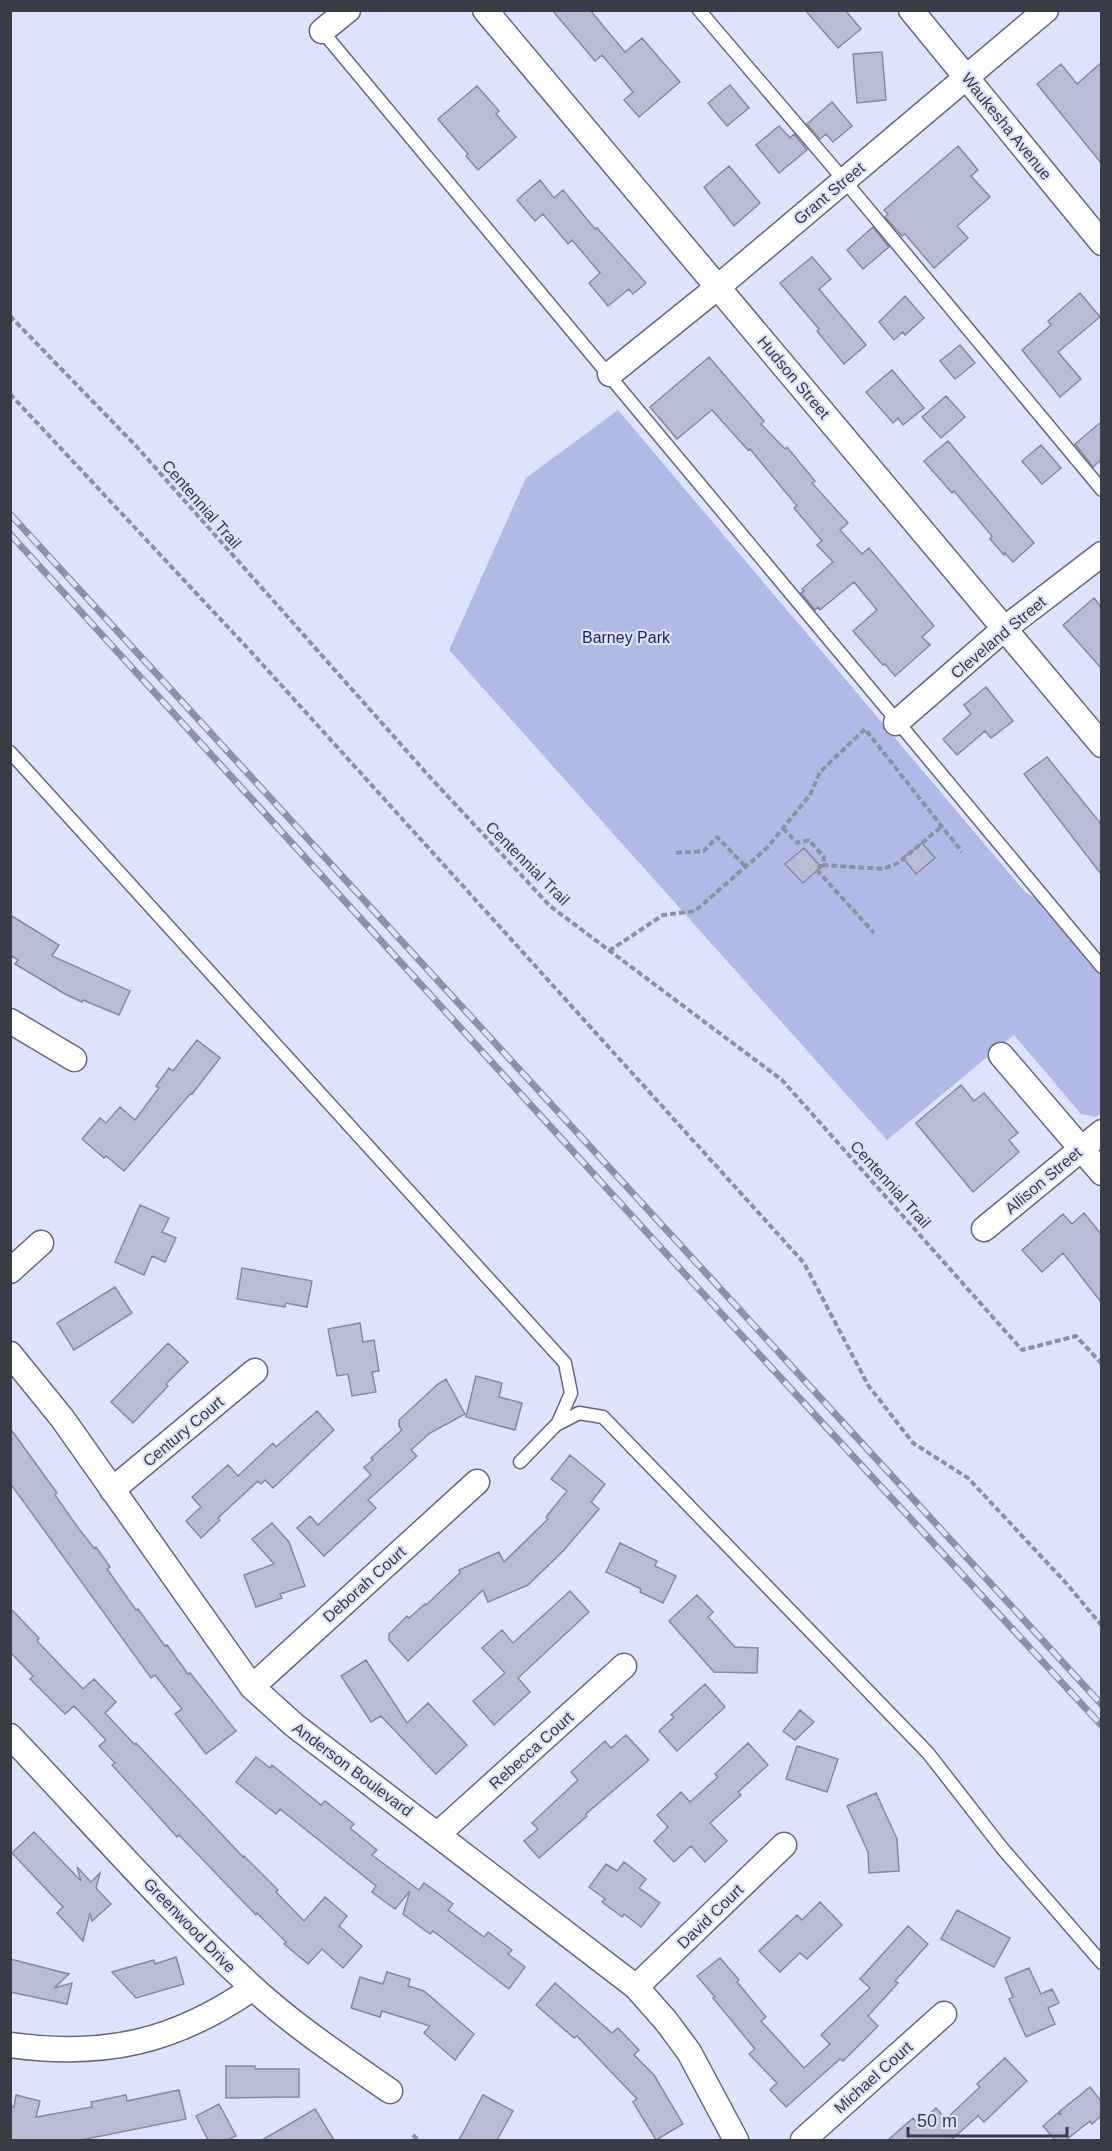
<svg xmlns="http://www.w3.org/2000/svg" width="1112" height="2151" viewBox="0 0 1112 2151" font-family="Arial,sans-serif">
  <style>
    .green { fill: #b1bae6 }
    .building { fill: #b8bdd5; stroke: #8489a0; stroke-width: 1.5 }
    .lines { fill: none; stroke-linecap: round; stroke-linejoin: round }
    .lane-casing { stroke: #64687e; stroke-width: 15 }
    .street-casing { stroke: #64687e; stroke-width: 27 }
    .path { stroke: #8c90a2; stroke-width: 4; stroke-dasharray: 6 3; stroke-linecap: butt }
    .lane { stroke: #fff; stroke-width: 12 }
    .street { stroke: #fff; stroke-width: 24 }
    .rail-casing { stroke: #8d91a3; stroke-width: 7 }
    .rail { stroke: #dde3fc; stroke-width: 4.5; stroke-dasharray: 14; stroke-linecap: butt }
    .labels { text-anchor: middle; stroke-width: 4.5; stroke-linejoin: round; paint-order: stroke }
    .street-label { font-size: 16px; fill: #393b45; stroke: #dde3fc }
    .park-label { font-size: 16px; fill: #1e1d63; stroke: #dde3fc }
  </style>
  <rect width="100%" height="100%" fill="#dde3fc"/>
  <path class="green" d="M 618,410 L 1025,892 L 1038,899 L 1101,975 L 1101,1113 L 1096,1117 L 1081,1114 L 1014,1035 L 887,1140 L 449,650 L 526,478 Z"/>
  <path class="building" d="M 552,10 L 590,10 L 625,52 L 642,38 L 680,82 L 639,117 L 624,100 L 633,92 L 602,55 L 595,61 Z
    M 805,10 L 845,10 L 861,29 L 838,48 Z
    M 882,52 L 886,100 L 857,103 L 853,54 Z
    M 1101,63 L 1101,163 L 1037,84 L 1061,64 L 1077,84 Z
    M 730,85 L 749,108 L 727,126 L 708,103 Z
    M 477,86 L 499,111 L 496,114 L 516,137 L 478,170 L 466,156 L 468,154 L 438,119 Z
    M 832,102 L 852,126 L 833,142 L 826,134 L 820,139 L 807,124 Z
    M 779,126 L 790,138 L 794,134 L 807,150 L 779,173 L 756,145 Z
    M 958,146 L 978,170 L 971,176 L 990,197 L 957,226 L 968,238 L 934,268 L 905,234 L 902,236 L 885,217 L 888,214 L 884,210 Z
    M 729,166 L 760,203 L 734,226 L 704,187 Z
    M 540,180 L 554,198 L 563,190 L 595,229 L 597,228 L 646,283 L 633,294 L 629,289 L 608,306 L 589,283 L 600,273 L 572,240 L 568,244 L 543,214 L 535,221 L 517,200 Z
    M 873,227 L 889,247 L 863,269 L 847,250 Z
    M 812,257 L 831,279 L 819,289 L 866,345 L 844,364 L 817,331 L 819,329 L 780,283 Z
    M 1080,293 L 1100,317 L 1058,352 L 1081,379 L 1060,397 L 1022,350 L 1051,325 L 1048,321 Z
    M 905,296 L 924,318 L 905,335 L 903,332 L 894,340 L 879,322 Z
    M 960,345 L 975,363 L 955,379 L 940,361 Z
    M 709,357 L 764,421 L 761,424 L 785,449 L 787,447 L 815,481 L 812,483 L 848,523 L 840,530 L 862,554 L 869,548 L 934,626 L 922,637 L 930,645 L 895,676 L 885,664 L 883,665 L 853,631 L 877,610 L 854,582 L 820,610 L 818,607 L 815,610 L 801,593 L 804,591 L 802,589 L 833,562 L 817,545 L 822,541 L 794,508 L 797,506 L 750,449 L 748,450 L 712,410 L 677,439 L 650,407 Z
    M 892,370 L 924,408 L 903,425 L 898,418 L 893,423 L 866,392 Z
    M 946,396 L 965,417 L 941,438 L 922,417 Z
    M 1101,422 L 1101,460 L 1093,467 L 1075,444 Z
    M 948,441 L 1034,543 L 1013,562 L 1005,553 L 1004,555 L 990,539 L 992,536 L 954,491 L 952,493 L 924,461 Z
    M 1041,445 L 1061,468 L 1042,484 L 1022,461 Z
    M 1094,598 L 1101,607 L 1101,668 L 1063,625 Z
    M 986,687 L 1013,721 L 991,738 L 985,731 L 957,755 L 943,739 L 971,714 L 964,705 Z
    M 1047,757 L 1101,824 L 1101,874 L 1024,774 Z
    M 922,843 L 935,858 L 916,874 L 903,858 Z
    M 804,848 L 821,867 L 803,883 L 785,864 Z
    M 10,915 L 59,945 L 52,956 L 130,991 L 119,1015 L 83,1000 L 82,1002 L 65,994 L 15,964 L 18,960 L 10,955 Z
    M 197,1040 L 220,1058 L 192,1094 L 191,1093 L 124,1171 L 106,1156 L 104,1158 L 82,1139 L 100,1118 L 106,1123 L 120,1107 L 135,1120 L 159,1088 L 156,1086 L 169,1068 L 173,1071 Z
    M 961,1085 L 974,1101 L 984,1093 L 1018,1133 L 1009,1140 L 1019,1152 L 973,1192 L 916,1123 Z
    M 140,1205 L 169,1218 L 162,1232 L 176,1238 L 165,1262 L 152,1256 L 144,1275 L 115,1262 Z
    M 1084,1213 L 1101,1234 L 1101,1302 L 1063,1253 L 1042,1272 L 1022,1250 L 1063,1214 L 1072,1224 Z
    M 242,1268 L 312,1281 L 307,1307 L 286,1303 L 285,1307 L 237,1299 Z
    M 115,1287 L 132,1313 L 74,1350 L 57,1323 Z
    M 360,1323 L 363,1342 L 374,1340 L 379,1371 L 372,1372 L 376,1392 L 352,1396 L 348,1374 L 337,1376 L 328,1329 Z
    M 168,1343 L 188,1362 L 166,1384 L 168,1386 L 133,1423 L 111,1402 Z
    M 476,1376 L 502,1383 L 499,1397 L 522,1403 L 515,1430 L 466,1417 Z
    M 446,1379 L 465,1414 L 430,1433 L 411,1450 L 417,1456 L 368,1500 L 376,1508 L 324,1556 L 297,1528 L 310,1516 L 318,1525 L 371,1475 L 364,1467 L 373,1460 L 371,1458 L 402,1430 L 399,1426 L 399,1420 L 438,1384 Z
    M 317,1411 L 334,1430 L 273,1488 L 265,1480 L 261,1484 L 258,1481 L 218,1518 L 220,1520 L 201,1538 L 186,1521 L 201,1507 L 192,1497 L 228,1465 L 238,1476 L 273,1443 L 276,1447 Z
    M 10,1428 L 57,1493 L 55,1495 L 79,1529 L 94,1548 L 96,1547 L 110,1567 L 107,1569 L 136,1610 L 138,1609 L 165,1646 L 167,1645 L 188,1674 L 190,1673 L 236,1731 L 206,1754 L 175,1714 L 182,1709 L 155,1675 L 151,1678 L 10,1483 Z
    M 570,1455 L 605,1484 L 591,1502 L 599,1509 L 564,1550 L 528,1585 L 488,1602 L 483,1590 L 408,1661 L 389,1640 L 389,1634 L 407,1616 L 409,1618 L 425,1604 L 426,1605 L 460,1573 L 459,1570 L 499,1552 L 504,1562 L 548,1519 L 546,1517 L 567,1491 L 551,1479 Z
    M 272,1523 L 289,1542 L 305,1586 L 280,1594 L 282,1598 L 256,1607 L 244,1575 L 274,1564 L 252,1539 Z
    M 620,1543 L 657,1561 L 655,1566 L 676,1576 L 663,1603 L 640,1592 L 641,1589 L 606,1572 Z
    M 570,1591 L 589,1612 L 518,1678 L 530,1692 L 494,1725 L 473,1701 L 505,1673 L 482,1648 L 502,1630 L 513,1643 Z
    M 697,1595 L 713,1612 L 708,1617 L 735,1647 L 758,1648 L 757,1673 L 714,1672 L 669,1621 Z
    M 10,1608 L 39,1638 L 37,1641 L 83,1689 L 94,1679 L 116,1702 L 105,1713 L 135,1745 L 136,1743 L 243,1857 L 244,1856 L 278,1890 L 276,1892 L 304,1921 L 325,1897 L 347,1916 L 339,1926 L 362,1946 L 343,1968 L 322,1949 L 308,1964 L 284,1944 L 286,1942 L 257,1913 L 256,1915 L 179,1835 L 177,1837 L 112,1765 L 115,1763 L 99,1746 L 106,1740 L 74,1706 L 65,1714 L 30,1679 L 33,1676 L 10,1652 Z
    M 366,1660 L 407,1723 L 428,1703 L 467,1745 L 436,1774 L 381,1716 L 371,1722 L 341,1676 Z
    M 705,1684 L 725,1707 L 677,1751 L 659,1731 L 674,1717 L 671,1715 Z
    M 800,1710 L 814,1722 L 795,1740 L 783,1731 Z
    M 626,1735 L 649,1760 L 586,1814 L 587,1816 L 539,1858 L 524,1841 L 538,1829 L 532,1823 L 578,1780 L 571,1772 L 605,1741 L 611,1748 Z
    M 748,1743 L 768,1765 L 738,1792 L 741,1795 L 710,1823 L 727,1841 L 705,1862 L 691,1846 L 674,1862 L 654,1841 L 668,1827 L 657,1815 L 681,1792 L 690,1802 L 718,1777 L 715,1774 Z
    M 797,1746 L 838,1759 L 827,1792 L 786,1779 Z
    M 256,1757 L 270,1768 L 272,1765 L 321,1805 L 325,1801 L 354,1824 L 350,1828 L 377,1850 L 372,1855 L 419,1890 L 424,1883 L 453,1904 L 448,1910 L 484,1937 L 488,1932 L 512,1950 L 508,1954 L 525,1967 L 509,1989 L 433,1931 L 430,1934 L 403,1914 L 410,1891 L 395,1909 L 372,1892 L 376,1886 L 280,1809 L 276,1814 L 236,1782 Z
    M 876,1793 L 897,1839 L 899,1871 L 869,1873 L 868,1852 L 847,1806 Z
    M 34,1832 L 81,1881 L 77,1867 L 91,1882 L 100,1873 L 96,1888 L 111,1904 L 92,1921 L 90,1913 L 83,1941 L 57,1913 L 63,1907 L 12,1853 Z
    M 624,1862 L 646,1879 L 639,1888 L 660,1903 L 641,1927 L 624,1914 L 622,1917 L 602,1902 L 605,1899 L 589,1887 L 606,1864 L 617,1871 Z
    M 820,1902 L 842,1925 L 807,1959 L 800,1953 L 780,1972 L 759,1951 L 797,1915 L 802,1920 Z
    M 957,1910 L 1010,1938 L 994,1967 L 941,1939 Z
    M 908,1926 L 928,1944 L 895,1981 L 898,1983 L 868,2016 L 878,2026 L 843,2061 L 840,2059 L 786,2107 L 770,2090 L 777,2083 L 749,2054 L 755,2049 L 713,1998 L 715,1997 L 697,1976 L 720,1958 L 739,1980 L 737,1982 L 766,2017 L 761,2021 L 804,2068 L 830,2044 L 821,2035 L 870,1988 L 860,1979 Z
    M 176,1957 L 184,1984 L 136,1998 L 112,1972 L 154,1960 L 155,1964 Z
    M 10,1959 L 69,1974 L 54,1988 L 72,1983 L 67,2004 L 10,1992 Z
    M 1029,1968 L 1041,1994 L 1052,1989 L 1059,2003 L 1048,2008 L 1055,2024 L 1026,2037 L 1009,1999 L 1013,1997 L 1005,1978 Z
    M 387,1972 L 410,1979 L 408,1986 L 424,1991 L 474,2034 L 455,2060 L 424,2033 L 430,2026 L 382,2011 L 380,2017 L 351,2008 L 360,1977 L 383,1984 Z
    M 555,1983 L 612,2033 L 618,2028 L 639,2050 L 634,2055 L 654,2075 L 683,2124 L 656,2140 L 633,2102 L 637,2099 L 577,2036 L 574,2038 L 536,2005 Z
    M 1005,2058 L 1027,2081 L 984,2122 L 978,2116 L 951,2140 L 888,2140 L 913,2118 L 918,2124 L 936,2108 L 946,2119 L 980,2087 L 977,2084 Z
    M 226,2066 L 255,2066 L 255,2069 L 299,2069 L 299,2097 L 226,2098 Z
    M 1090,2087 L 1101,2101 L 1101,2116 L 1092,2124 L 1090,2121 L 1066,2140 L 1055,2140 L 1043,2126 L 1058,2113 L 1061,2115 L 1059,2112 Z
    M 179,2090 L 186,2119 L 81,2140 L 10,2140 L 10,2106 L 14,2107 L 16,2095 L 40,2101 L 36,2117 L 92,2107 L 91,2102 L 126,2095 L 127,2101 Z
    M 483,2095 L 513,2111 L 497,2140 L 459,2140 Z
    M 219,2104 L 236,2136 L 227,2140 L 208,2140 L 196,2116 Z
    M 315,2109 L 334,2140 L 262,2140 L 288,2125 Z"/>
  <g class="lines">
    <defs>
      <path id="lane" d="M 699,10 L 844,180 L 1102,490
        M 322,31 L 1102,967
        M 10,752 L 565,1363 L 571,1393 L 558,1423 L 520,1462
        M 556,1425 L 579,1413 L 603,1417 L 928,1753 L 1002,1848 L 1102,1963"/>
      <path id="street" d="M 485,10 L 1102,745
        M 911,10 L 1102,243
        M 322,31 L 348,10
        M 610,374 L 718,287 L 1046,10
        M 896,723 L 1004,629 L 1102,554
        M 10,1021 L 74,1059
        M 1001,1055 L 1102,1173
        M 984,1229 L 1102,1132
        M 10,1271 L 41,1243
        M 10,1354 L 62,1418 L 252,1687 L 294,1725 L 636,1987 L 666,2021 L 689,2052 L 736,2140
        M 112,1490 L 255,1371
        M 252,1687 L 477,1482
        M 10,1736 C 90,1820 166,1908 251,1986 C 294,2026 343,2058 390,2091
        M 438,1834 L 624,1666
        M 636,1987 L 784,1845
        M 10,2045 C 105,2058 175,2042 253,1988
        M 803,2140 L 944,2014"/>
    </defs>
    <use href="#lane" class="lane-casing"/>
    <use href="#street" class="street-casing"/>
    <path class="path" d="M 10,316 L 136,446 L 428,775 L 550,906 L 782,1080 L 1022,1350 L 1076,1336 L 1102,1364
      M 10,394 L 253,654 L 804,1263 L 868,1385 L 913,1443 L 968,1478 L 1066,1583 L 1102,1626
      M 783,828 L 797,843 L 809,840 L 824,857 L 823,865 L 883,869 L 898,863 L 942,826
      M 676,853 L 704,851 L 717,837 L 746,867
      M 823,865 L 816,869 L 874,933
      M 609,951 L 663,915 L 695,911 L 767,848 L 810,795 L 820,772 L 865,729 L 962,852
      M 413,2135 L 418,2140"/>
    <use href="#lane" class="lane"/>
    <use href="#street" class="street"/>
    <defs>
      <path id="rail" d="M 10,514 L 1102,1705
        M 10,534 L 684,1273 L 1102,1726"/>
    </defs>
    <use href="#rail" class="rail-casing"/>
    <use href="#rail" class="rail"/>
  </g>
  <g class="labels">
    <g class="street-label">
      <text transform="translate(1007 126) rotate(51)" y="6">Waukesha Avenue</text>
      <text transform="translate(829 193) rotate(-40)" y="6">Grant Street</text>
      <text transform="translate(794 377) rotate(50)" y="6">Hudson Street</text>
      <text transform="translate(202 504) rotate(49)" y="6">Centennial Trail</text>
      <text transform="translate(998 637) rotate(-40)" y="6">Cleveland Street</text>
      <text transform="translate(528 863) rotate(45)" y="6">Centennial Trail</text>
      <text transform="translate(1043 1180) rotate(-40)" y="6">Allison Street</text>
      <text transform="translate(891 1184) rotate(48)" y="6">Centennial Trail</text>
      <text transform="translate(183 1431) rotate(-40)" y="6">Century Court</text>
      <text transform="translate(364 1584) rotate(-42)" y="6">Deborah Court</text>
      <text transform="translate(531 1750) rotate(-42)" y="6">Rebecca Court</text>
      <text transform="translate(353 1769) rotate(37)" y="6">Anderson Boulevard</text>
      <text transform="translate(710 1916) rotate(-44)" y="6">David Court</text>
      <text transform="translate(190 1925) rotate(46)" y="6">Greenwood Drive</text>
      <text transform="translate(873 2077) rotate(-42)" y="6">Michael Court</text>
    </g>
    <g class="park-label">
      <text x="626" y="643">Barney Park</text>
    </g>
  </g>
  <rect width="1112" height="2151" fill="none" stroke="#393b45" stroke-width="24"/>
  <path d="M908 2127v9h159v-9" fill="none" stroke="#393b45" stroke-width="3"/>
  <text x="917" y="2127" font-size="18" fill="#393b45" stroke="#dde3fc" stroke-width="4.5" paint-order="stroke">50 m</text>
</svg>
